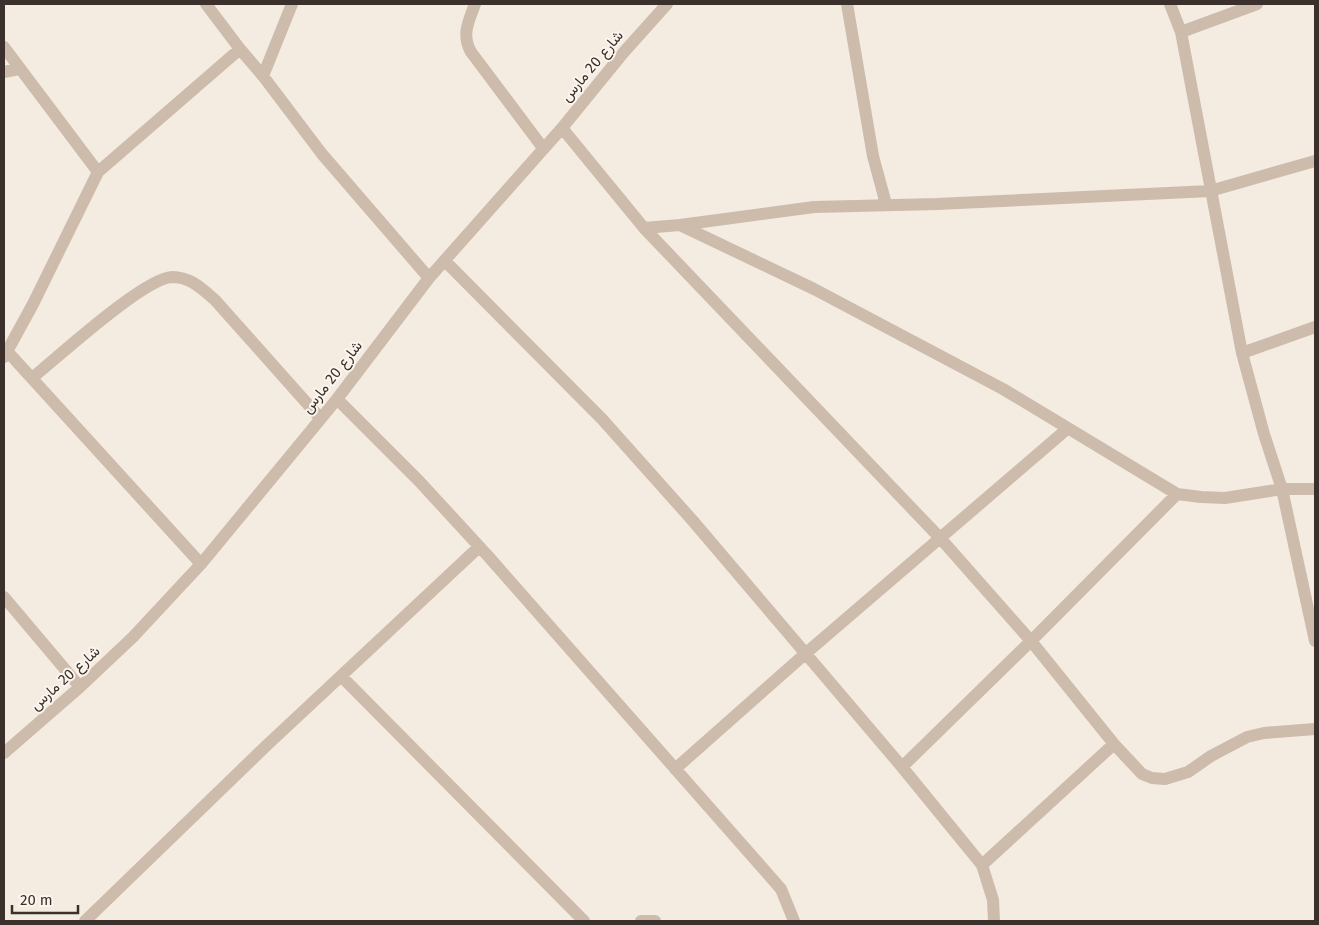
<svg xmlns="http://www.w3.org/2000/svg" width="1319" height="925" viewBox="0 0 1319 925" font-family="'Fira Sans',Vazirmatn,sans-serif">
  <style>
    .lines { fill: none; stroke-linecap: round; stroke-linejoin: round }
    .street { stroke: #cdbbac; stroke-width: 12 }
    .labels { text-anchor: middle; stroke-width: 4; stroke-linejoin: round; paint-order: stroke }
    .street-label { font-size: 15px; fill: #3b302b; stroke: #fbf5ee }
  </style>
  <rect width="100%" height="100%" fill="#f4ebe1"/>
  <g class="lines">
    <path class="street" d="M 206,4 L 240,49 L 263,76 L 322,154 L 429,278
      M 475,4 C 469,21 461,34 471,52 L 543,148
      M 847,4 L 873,156 L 886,204
      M 1170,4 L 1181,32 L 1242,353 L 1264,434 L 1282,489 L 1315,641
      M 1181,32 L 1257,4
      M 4,47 L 98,172
      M 4,72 L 19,69
      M 263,76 L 292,4
      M 562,128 L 644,228 L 941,539 L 1031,641 L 1114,744 L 1142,774 L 1152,778 L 1165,779 L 1188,772 L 1211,756 L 1247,737 L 1264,733 L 1315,729
      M 680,225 L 814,289 L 1003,389 L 1177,494 L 1201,497 L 1225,498 L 1282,489 L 1315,489
      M 644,228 L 680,225 L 814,207 L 937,204 L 1210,191 L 1315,161
      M 445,261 L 602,419 L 693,521 L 902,767 L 982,865 L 993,900 L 994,921
      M 7,351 L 201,564
      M 1242,353 L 1315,327
      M 4,357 L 33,304 L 98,172 L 240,49
      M 32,378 C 58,357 144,278 172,277 C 191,277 202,289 215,300 L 320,418
      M 337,399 L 419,481 L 488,556 L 781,889 L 794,921
      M 4,597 L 80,687
      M 341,676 L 584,921
      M 4,753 L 80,687 L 133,637 L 201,564 L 337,399 L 429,278 L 562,128 L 624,52 L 667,4
      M 902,767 L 1031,641 L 1177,494
      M 675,769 L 805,654 L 1067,429
      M 982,865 L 1114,744
      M 85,921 L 266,746 L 479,547
      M 641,921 L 655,921"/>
  </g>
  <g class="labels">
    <g class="street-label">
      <text transform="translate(592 66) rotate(-50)" y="5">شارع 20 مارس</text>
      <text transform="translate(332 377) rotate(-52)" y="5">شارع 20 مارس</text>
      <text transform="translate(65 678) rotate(-42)" y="5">شارع 20 مارس</text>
    </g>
  </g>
  <rect width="1319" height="925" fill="none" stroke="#3b302b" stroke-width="10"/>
  <path d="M12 905v8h66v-8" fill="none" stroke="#3b302b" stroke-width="2.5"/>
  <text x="20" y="905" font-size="15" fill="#3b302b" stroke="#fbf5ee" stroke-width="4" paint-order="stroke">20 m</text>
</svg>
